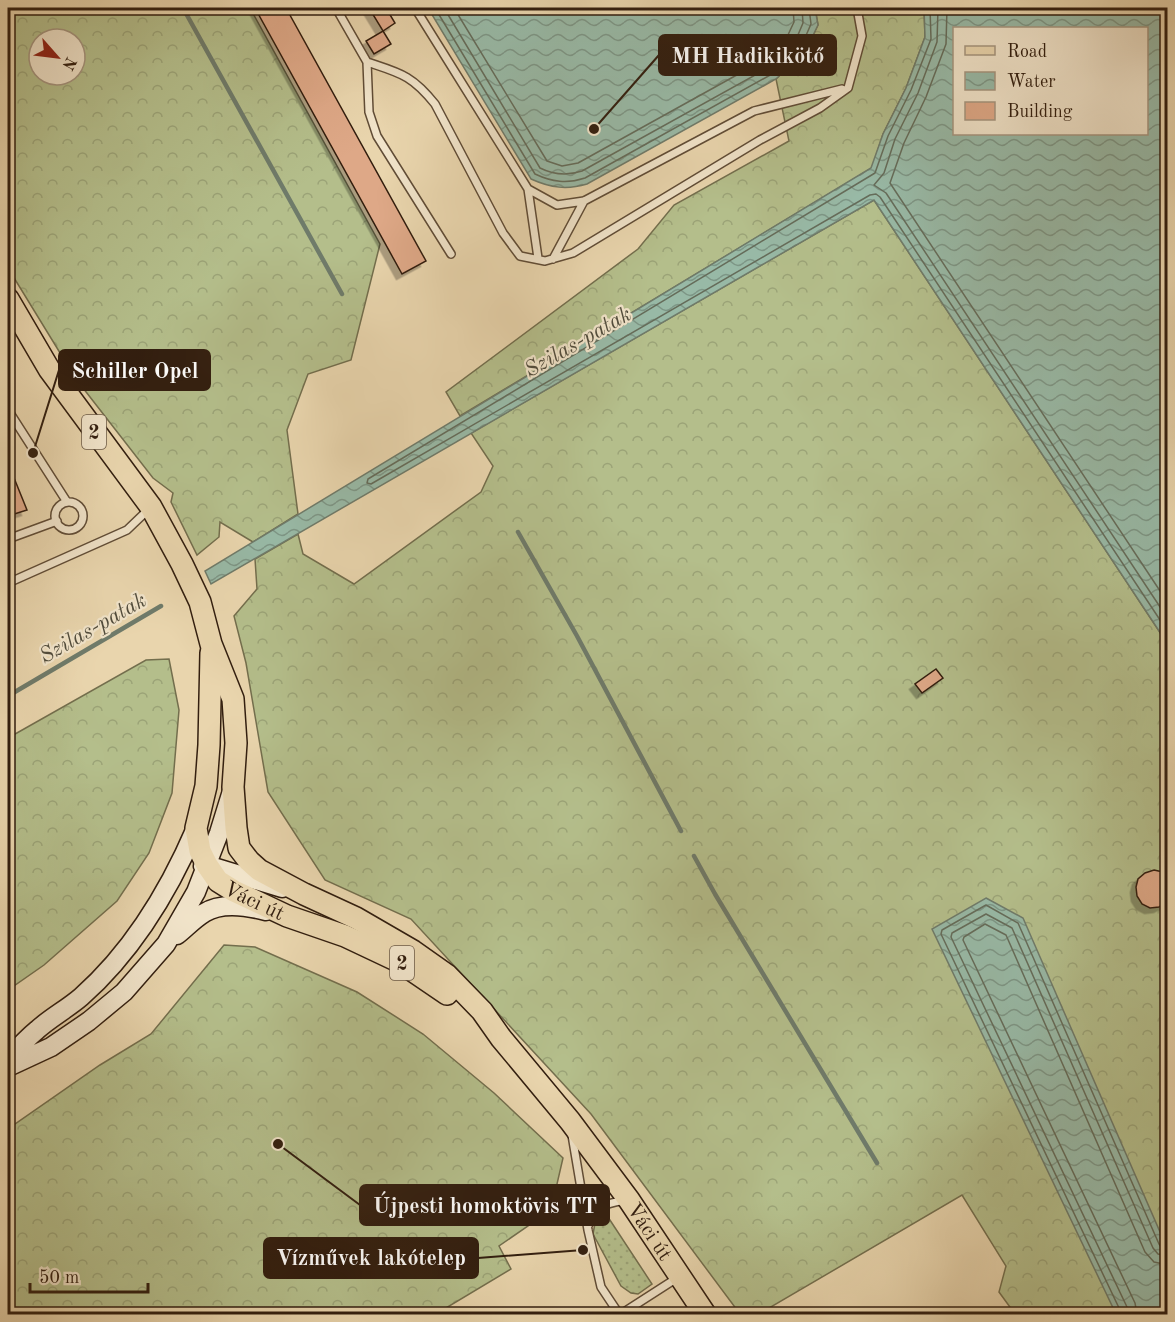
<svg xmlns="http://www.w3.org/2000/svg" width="1175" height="1322" viewBox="0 0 1175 1322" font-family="'Old Standard TT',serif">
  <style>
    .grass { fill: url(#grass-dots); stroke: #736e4d; stroke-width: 1.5 }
    .forest { fill: url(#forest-crowns); stroke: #736e4d; stroke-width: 1.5; fill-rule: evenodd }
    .water { fill: url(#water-waves); stroke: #6f7b6a; stroke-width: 1.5; fill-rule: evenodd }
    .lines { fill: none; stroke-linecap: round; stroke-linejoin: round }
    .shore { stroke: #656c5a; stroke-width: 1.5 }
    .stream { stroke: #6f7b6a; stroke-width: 4.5 }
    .building { fill: #dea887; stroke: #321e0f; stroke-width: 1.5; filter: url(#shadow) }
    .lane-casing { stroke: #604c36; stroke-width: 10 }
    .secondary-casing { stroke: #321e0f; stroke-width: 21 }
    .primary-casing { stroke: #321e0f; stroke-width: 24 }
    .lane { stroke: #f1e4ca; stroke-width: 7 }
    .secondary { stroke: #f1e4ca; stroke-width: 18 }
    .primary { stroke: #e9d5ad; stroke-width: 21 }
    .labels { text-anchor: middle; stroke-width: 4.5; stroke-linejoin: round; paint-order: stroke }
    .shield { fill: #f1e4ca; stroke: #6b5947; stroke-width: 1.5 }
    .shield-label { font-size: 20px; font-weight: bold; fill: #321e0f }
    .street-label { font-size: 21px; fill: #321e0f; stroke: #f1e4ca }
    .water-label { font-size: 22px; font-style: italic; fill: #514c3c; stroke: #f1e4ca }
    .leader { fill: none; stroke: #321e0f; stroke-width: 2 }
    .callout-dot { fill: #321e0f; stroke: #f1e4ca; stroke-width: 2 }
    .callout { fill: #321e0f; stroke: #321e0f; stroke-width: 2 }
    .callout-label { font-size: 22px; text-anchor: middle; font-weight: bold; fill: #fff }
  </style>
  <defs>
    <pattern id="grass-dots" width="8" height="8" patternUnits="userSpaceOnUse" patternTransform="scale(1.5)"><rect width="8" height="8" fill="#b4be8b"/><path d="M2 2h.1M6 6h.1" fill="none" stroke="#9ba377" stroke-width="1.8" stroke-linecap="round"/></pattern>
    <pattern id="forest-crowns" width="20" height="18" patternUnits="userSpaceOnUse" patternTransform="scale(1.5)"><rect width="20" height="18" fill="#b4be8b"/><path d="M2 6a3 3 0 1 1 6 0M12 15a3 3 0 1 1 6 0" fill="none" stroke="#9ba377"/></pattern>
    <pattern id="water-waves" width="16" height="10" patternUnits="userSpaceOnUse" patternTransform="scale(1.5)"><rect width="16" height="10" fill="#98b9a6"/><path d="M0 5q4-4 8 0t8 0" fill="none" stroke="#7d9686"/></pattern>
    <filter id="shadow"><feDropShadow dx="-5.5" dy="5.5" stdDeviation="0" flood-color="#0004"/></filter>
  </defs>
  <rect width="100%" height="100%" fill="#e9d5ad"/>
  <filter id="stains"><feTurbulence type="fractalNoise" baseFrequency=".00333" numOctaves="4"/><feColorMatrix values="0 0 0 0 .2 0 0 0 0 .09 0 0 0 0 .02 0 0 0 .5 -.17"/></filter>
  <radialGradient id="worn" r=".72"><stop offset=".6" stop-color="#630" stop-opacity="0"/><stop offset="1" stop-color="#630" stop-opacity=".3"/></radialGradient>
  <path class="grass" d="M 604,1211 L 652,1284 L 638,1294 L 631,1293 L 621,1286 L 593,1234 L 596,1218 Z"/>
  <path class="forest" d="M 8,8 L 250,8 L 380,244 L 351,360 L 308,374 L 287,430 L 298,514 L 253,542 L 220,522 L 219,537 L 197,555 L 171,502 L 173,493 L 153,478 L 76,379 L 8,268 ZM 39,39 L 75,39 L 75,75 L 39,75 Z
    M 815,8 L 924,8 L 925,37 L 906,88 L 883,134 L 872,168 L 460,416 L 446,392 L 638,249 L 674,205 L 789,141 L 776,79 L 806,50 L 818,25 Z
    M 874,200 L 1167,643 L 1167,1314 L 1015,1314 L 999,1292 L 1006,1266 L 962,1195 L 759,1314 L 740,1314 L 591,1114 L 411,919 L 325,880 L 268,792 L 246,663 L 234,616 L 257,589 L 255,559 L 298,534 L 303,554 L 354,584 L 481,492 L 493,466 L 471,433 Z
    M 169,659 L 179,710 L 172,793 L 149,853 L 117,901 L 44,965 L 8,990 L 8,738 L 146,660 Z
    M 224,945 L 255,947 L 357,992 L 423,1034 L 494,1093 L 563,1158 L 551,1210 L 499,1246 L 511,1269 L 436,1314 L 8,1314 L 8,1129 L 100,1065 L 151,1034 Z"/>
  <path class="water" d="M 428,8 L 815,8 L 818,25 L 806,50 L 776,79 L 587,184 C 567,190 551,188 531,179 Z
    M 924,8 L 1167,8 L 1167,643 L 874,200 L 211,584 L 205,571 L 871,168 L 883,134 L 906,88 L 925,37 ZM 954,28 L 1146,28 L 1146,134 L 954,134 Z
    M 986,898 L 1023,918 L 1167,1248 L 1167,1314 L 1116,1314 L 932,929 Z"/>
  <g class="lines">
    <path class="shore" d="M 435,8 L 535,174 C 552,182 567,184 585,178 L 772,74 L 801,47 L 811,24 L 809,8
      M 444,8 L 540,168 C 554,175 567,176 582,171 L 768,68 L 795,42 L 803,23 L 802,8
      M 454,8 L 547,161 L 562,166 L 578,163 L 762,61 L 787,37 L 794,22 L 793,8
      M 930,8 L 931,39 L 911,90 L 888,136 L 875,173 L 368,479 L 367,483 L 371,484 L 870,195 L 876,194 L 880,197 L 1168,632
      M 938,8 L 937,42 L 918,93 L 895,139 L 884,173 L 874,185 L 886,193 L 1168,619
      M 947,8 L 946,44 L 926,97 L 904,143 L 890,183 L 1168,603
      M 1121,1314 L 1120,1310 L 941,934 L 942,930 L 986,905 L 1018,923 L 1159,1244 L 1162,1248 L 1168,1248
      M 1128,1314 L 1127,1307 L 951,937 L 952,933 L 986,914 L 1012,928 L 1153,1248 L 1158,1254 L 1168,1256
      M 1137,1314 L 1135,1303 L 963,940 L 964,937 L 985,924 L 1006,935 L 1145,1252 L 1154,1262 L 1168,1265"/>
    <path class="stream" d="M 183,8 L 342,294
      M 518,532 L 577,636 L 681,831
      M 8,696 L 161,606
      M 694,856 L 715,894 L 877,1163"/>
  </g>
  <path class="building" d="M 255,8 L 286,8 L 426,261 L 402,274 Z
    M 369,8 L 386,8 L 395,23 L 383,31 Z
    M 383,31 L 391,44 L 374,54 L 366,41 Z
    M 8,463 L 27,510 L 8,516 Z
    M 936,669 L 943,678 L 922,693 L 915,684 Z
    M 1154,870 L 1163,872 L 1168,876 L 1168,902 L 1159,907 L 1150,908 L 1142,904 L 1137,896 L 1136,887 L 1138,879 L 1145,873 Z"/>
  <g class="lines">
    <defs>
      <path id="lane" d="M 336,8 L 367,62 L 369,112 L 377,136 L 451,254
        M 415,8 L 528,189 L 557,205 L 584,201 L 754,111 L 842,89
        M 367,62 C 400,73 412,75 435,104 L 503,233 L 520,256 L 545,261 L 573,253 L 760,140 L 820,108 L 848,88 L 862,36 L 857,8
        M 528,189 L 538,258
        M 553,259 L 584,201
        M 8,410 L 67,502
        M55 516a14 14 0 1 1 28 0a14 14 0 1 1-28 0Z
        M 8,539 L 57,521
        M 8,583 L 127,530 L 150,508
        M 572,1135 L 588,1230 L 601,1287 L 619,1314
        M 589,1224 C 592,1205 610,1203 626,1200
        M 621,1314 L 677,1278"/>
      <path id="secondary" d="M 203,866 L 207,865 L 282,888
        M 177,935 C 186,928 194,919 204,913 C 221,902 247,906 266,911
        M 8,1059 C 17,1049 26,1039 37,1030 C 50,1018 67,1009 81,997 C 133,951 169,891 196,828
        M 8,1067 L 51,1047 L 89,1021 L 124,992 L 166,944 L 196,892 L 219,833 L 232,791"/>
      <g id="primary">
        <path id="s1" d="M 8,299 L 49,369 L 151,507 L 182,564 L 200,602 L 211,644 L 233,699 L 236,743 L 233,787 L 236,828 L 239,848 L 249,861 L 259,870 L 304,894 L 356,918 L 413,951 L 447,975 L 482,1011 L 501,1038 L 570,1121 L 629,1200 L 705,1314"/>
        <path id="s2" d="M 211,653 L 209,745 L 206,786 L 196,828 L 200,851 L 207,865 L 218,881 L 234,891 L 287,916 L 345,936 L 400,962 L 447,994"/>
      </g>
    </defs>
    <use href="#lane" class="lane-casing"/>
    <use href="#secondary" class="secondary-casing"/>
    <use href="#primary" class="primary-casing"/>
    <use href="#lane" class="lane"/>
    <use href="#secondary" class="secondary"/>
    <use href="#primary" class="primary"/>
  </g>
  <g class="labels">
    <g class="shield">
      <rect x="82" y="415" width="24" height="34" rx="4.5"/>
      <rect x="390" y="946" width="24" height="34" rx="4.5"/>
    </g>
    <g class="shield-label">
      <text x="94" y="439">2</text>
      <text x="402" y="970">2</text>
    </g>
    <g class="street-label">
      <text dy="7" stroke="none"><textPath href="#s2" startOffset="276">Váci út</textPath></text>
      <text dy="7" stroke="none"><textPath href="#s1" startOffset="1185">Váci út</textPath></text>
    </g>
    <g class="water-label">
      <text transform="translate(577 341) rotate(-30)" y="8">Szilas-patak</text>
      <text transform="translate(92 627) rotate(-30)" y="8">Szilas-patak</text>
    </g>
  </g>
  <path class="leader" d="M594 129L659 55M33 453L59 370M278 1144L360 1205M583 1250L478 1258"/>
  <g class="callout-dot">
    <circle cx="594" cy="129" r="6"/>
    <circle cx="33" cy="453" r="6"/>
    <circle cx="278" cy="1144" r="6"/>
    <circle cx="583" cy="1250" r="6"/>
  </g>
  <g class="callout">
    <rect x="659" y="35" width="177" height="40" rx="6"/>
    <rect x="59" y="350" width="151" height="40" rx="6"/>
    <rect x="360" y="1185" width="249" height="40" rx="6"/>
    <rect x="264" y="1238" width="214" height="40" rx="6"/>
  </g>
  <g class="callout-label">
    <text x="748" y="63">MH Hadikikötő</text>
    <text x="135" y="378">Schiller Opel</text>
    <text x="485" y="1213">Újpesti homoktövis TT</text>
    <text x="371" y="1265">Vízművek lakótelep</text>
  </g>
  <rect width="1175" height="1322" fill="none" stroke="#e9d5ad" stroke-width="30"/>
  <rect x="9" y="9" width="1157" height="1304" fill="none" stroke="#321e0f" stroke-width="3"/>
  <rect x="15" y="15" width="1145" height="1292" fill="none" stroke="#321e0f" stroke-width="1.5"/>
  <rect x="953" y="27" width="195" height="108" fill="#f1e4ca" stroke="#a5957f" stroke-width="1.5"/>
  <rect x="965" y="46" width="30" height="9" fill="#e9d5ad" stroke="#a5957f" stroke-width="1.5"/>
  <text x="1007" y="57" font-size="18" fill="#321e0f">Road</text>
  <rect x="965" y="72" width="30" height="18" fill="url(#water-waves)" stroke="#a5957f" stroke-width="1.5"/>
  <text x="1007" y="87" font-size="18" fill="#321e0f">Water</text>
  <rect x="965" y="102" width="30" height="18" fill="#dea887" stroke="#a5957f" stroke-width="1.5"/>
  <text x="1007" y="117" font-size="18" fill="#321e0f">Building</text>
  <g transform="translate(57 57) rotate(118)"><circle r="28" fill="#f1e4ca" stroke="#a5957f" stroke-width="1.5"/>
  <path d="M0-4.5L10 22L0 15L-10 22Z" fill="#8f2418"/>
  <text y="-9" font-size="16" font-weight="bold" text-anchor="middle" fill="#321e0f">N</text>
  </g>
  <path d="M30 1283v9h118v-9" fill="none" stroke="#321e0f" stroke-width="3"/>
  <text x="39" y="1283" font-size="18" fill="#321e0f" stroke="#f1e4ca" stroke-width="4.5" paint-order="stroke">50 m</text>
  <rect width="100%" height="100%" filter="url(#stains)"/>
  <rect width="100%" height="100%" fill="url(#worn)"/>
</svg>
